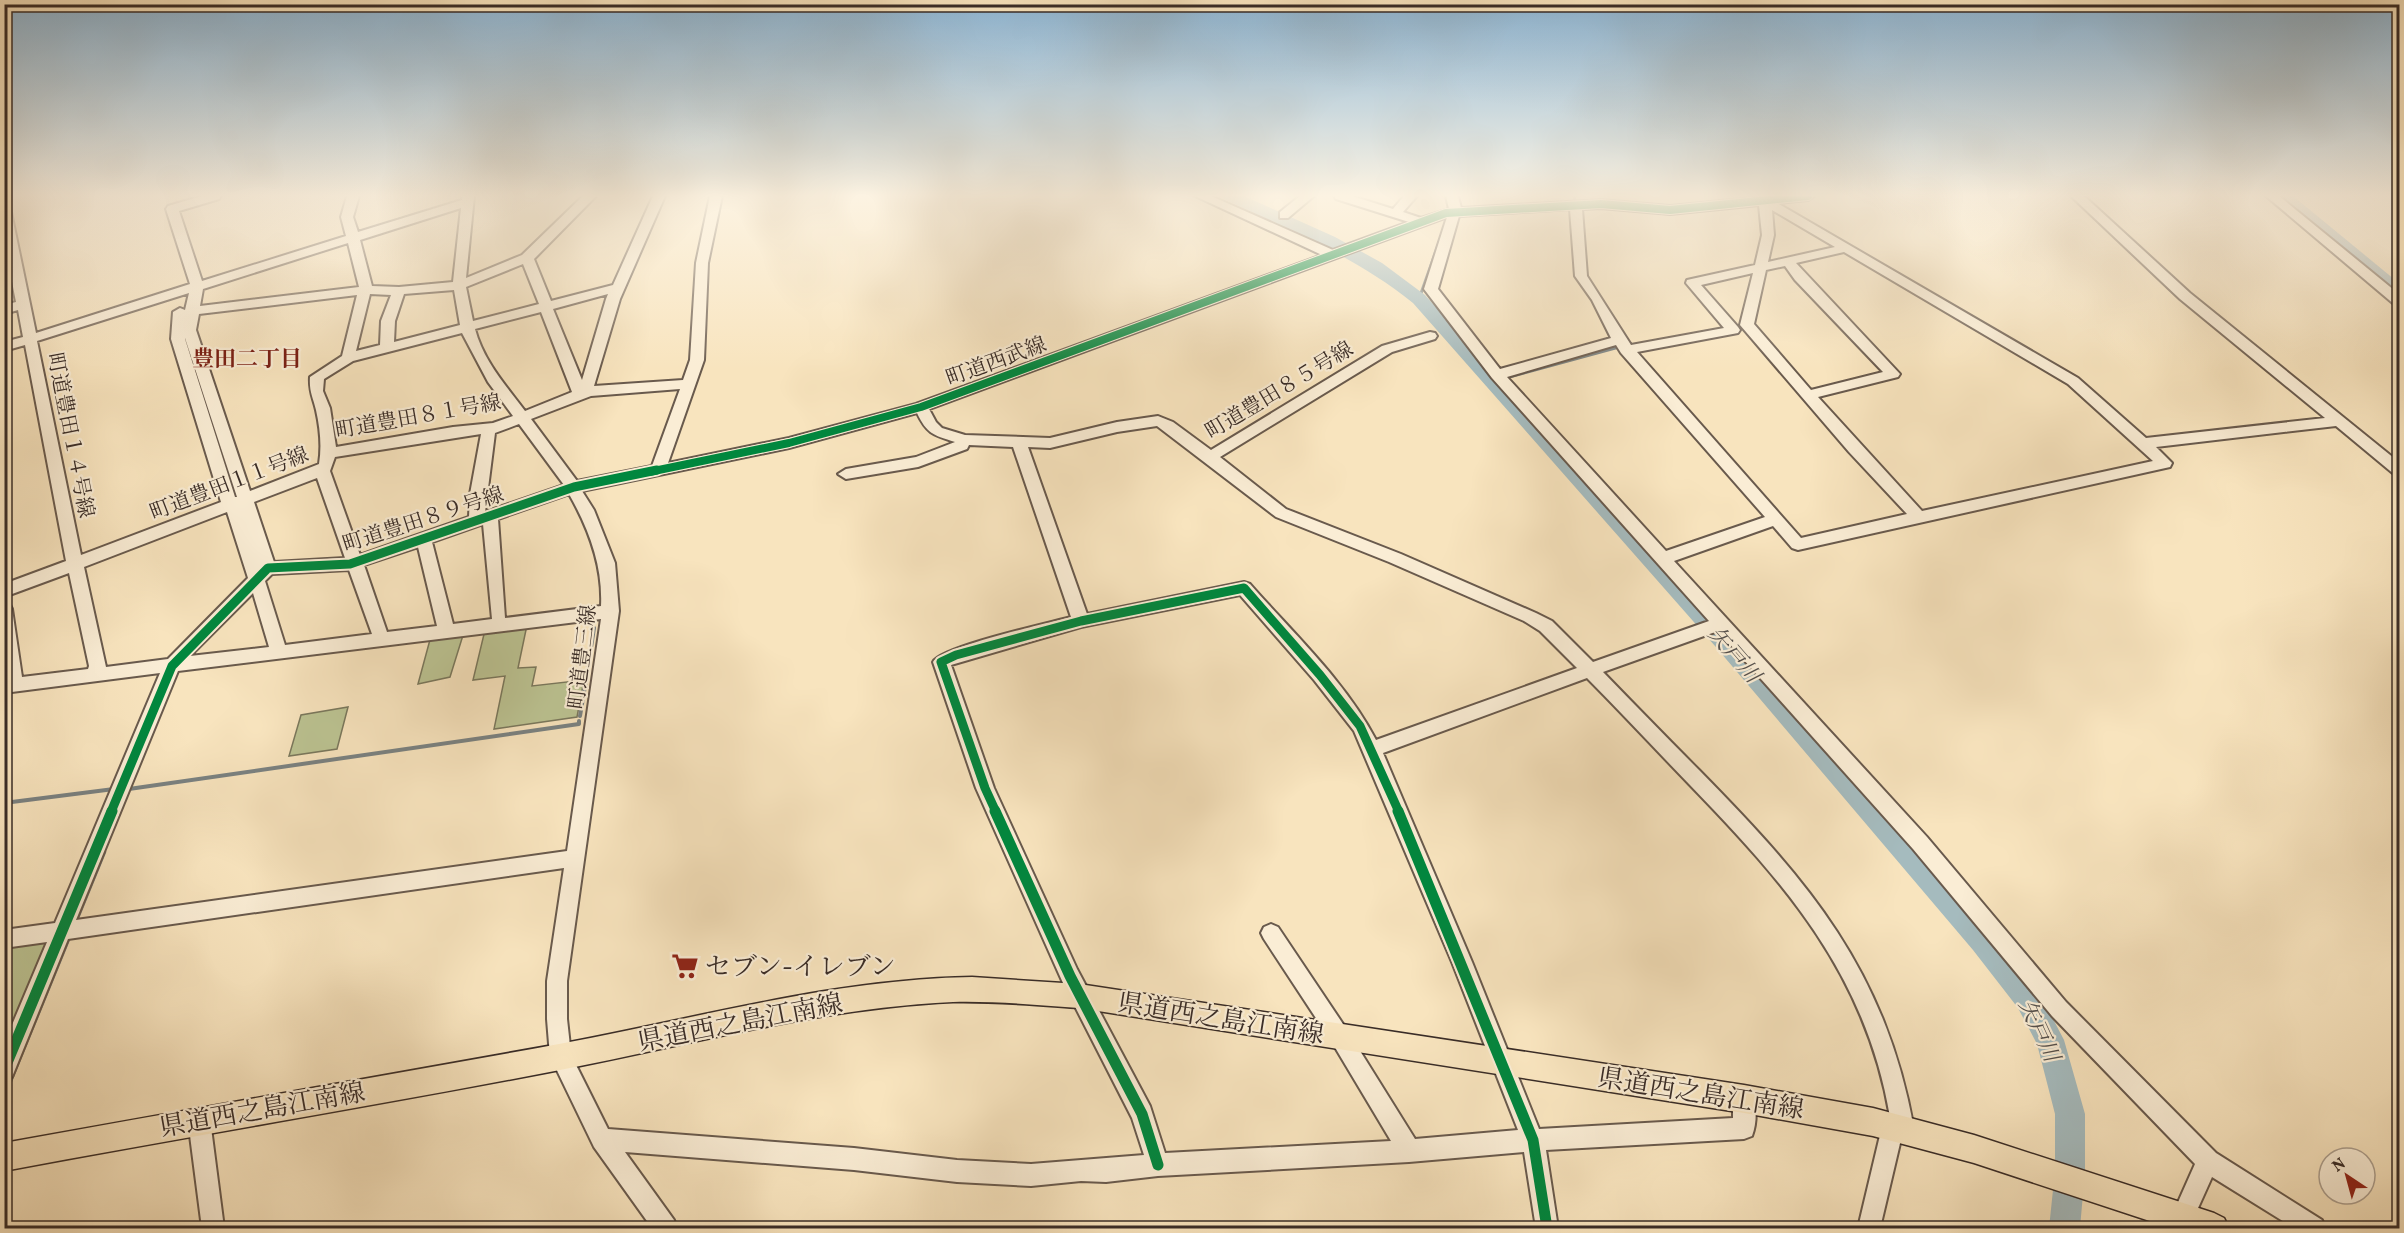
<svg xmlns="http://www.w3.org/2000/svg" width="2404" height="1233" viewBox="0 0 2404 1233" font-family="Vollkorn,'Noto Serif JP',serif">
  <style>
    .green { fill: #bcc493; stroke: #7a785d; stroke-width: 1.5 }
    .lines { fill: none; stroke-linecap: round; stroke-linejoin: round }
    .stream-far2 { stroke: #7a8282; stroke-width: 3 }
    .stream-far1 { stroke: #7a8282; stroke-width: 4 }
    .stream { stroke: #7a8282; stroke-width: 4.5 }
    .river { fill: #a5bbbe; fill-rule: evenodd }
    .minor-casing { stroke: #695a4d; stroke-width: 4 }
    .major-casing { stroke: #392c27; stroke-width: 3 }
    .minor { fill: #faedd5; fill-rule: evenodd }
    .major { fill: #f8e4be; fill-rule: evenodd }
    .cycleway-far2-casing { stroke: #faedd5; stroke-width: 10 }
    .cycleway-far1-casing { stroke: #faedd5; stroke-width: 13 }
    .cycleway-casing { stroke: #faedd5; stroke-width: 15 }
    .cycleway-far2 { stroke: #00873e; stroke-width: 8 }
    .cycleway-far1 { stroke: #00873e; stroke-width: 9 }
    .cycleway { stroke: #00873e; stroke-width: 11 }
    .labels { text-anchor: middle; stroke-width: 4.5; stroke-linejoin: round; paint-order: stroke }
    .street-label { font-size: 21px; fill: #392c27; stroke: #faedd5 }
    .neighbourhood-label { font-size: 22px; font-weight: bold; fill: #7a1f14; stroke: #faedd5 }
    .water-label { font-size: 22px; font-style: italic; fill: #54504d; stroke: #faedd5 }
    .near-poi-label { font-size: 26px; fill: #392c27; stroke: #faedd5; text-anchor: start }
    .near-street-label { font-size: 26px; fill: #392c27; stroke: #faedd5 }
  </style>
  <rect width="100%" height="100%" fill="#f8e4be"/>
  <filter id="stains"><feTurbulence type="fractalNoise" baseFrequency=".00333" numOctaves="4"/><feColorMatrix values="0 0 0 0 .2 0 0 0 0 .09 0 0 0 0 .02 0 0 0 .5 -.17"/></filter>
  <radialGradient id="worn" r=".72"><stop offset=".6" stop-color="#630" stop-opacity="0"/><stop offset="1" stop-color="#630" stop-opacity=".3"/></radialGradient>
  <path class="green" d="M 527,625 L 518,668 L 536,667 L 532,686 L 584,680 L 577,717 L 494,729 L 505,676 L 473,680 L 485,630 Z
    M 464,632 L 450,677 L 418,684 L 431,636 Z
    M 348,707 L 337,749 L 289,756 L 301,715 Z
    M 49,938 L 5,1055 L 5,945 Z"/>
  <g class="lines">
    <path class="stream-far2" d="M 1574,201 L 1575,196
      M 1774,205 L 1793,201
      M 1419,299 L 1444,228
      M 1491,382 L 1619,347"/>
    <path class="stream-far1" d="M 588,667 L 594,628
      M 580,716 L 586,680
      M 129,789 L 579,724 L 579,721
      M 4,803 L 114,789"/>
    <path class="stream" d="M 77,918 L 104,852
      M 4,1096 L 69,937"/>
    <path class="river" d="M 1222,196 L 1244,196 L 1335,237 L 1382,263 L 1425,295 L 1731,634 L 1993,932 L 2038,990 L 2064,1040 L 2085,1114 L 2085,1171 L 2080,1228 L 2049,1228 L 2055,1171 L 2055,1114 L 2037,1044 L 2018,1008 L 1973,950 L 1715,646 L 1413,303 C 1356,257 1290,230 1224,199 Z
      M 2275,196 L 2293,196 L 2400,284 L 2400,299 L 2394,298 Z"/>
    <defs>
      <path id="minor" d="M 202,196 L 221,196 L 219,199 L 179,211 L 202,281 L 346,236 L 341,217 L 347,196 L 359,196 L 353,217 L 358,232 L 462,200 L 462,196 L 474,196 L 466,278 L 522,255 L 583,196 L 596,196 L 534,259 L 551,301 L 613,285 L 653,196 L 665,196 L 620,299 L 594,386 L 683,380 L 690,360 L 696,263 L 710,196 L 722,196 L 708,263 L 704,360 L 668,463 L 789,438 L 916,404 L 1322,255 L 1195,196 L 1211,196 L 1333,250 L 1409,222 L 1336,199 L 1334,196 L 1352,196 L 1393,209 L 1404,196 L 1417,196 L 1403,212 L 1421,218 L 1449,209 L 1446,196 L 1458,196 L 1461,208 L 1601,200 L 1670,206 L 1772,196 L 1814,196 L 1808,200 L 1777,203 L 2078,378 L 2146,438 L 2325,418 L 2180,299 L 2071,196 L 2084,196 L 2190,293 L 2400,463 L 2400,476 L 2395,475 L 2336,426 L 2156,447 L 2172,463 L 2170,467 L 1798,550 L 1792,548 L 1773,526 L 1674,561 L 1927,837 L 2066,1002 L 2216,1153 L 2322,1220 L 2325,1228 L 2294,1228 L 2212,1177 L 2194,1217 L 2199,1228 L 2175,1228 L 2171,1218 L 2195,1164 L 2052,1016 L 1913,849 L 1718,631 L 1603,672 C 1635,705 1667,738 1699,770 C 1809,882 1885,969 1914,1129 L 1911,1137 L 1901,1139 L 1880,1228 L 1858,1228 L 1882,1127 L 1885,1119 L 1890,1117 C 1866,975 1786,884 1689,784 C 1655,749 1622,713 1587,678 L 1383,753 L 1472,962 L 1539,1129 L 1733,1118 L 1733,1099 L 1736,1091 L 1744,1088 L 1752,1091 C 1757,1104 1757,1123 1752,1136 L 1744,1139 L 1546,1150 L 1558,1228 L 1536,1228 L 1524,1152 L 1409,1162 L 1158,1176 L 1106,1182 L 1081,1181 L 1031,1186 L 957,1182 L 854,1170 L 625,1152 L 674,1220 L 677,1228 L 652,1228 L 594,1147 L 550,1056 L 547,1019 L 547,981 L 564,868 L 68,939 L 12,1077 L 4,1080 L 4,1044 L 47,942 L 4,948 L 4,930 L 55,923 L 160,673 L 4,693 L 4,679 L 7,679 L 4,669 L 4,603 L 10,605 L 12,609 L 22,677 L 88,669 L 89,666 L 69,573 L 4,597 L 4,584 L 66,561 L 25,345 L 4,351 L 4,342 L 23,337 L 18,310 L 4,314 L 4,305 L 16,302 L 4,241 L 4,203 L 10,207 L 36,333 L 190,284 L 166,209 L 168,206 ZM 1759,205 L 1762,235 L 1755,265 L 1687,280 L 1686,283 L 1724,328 L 1631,345 L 1587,276 L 1582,209 L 1601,208 L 1670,214 ZM 461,208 L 453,282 L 399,287 L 372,286 L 360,240 ZM 1570,209 L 1575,276 L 1592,300 L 1611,338 L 1500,369 L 1438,289 L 1459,216 ZM 1772,210 L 1835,247 L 1768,262 L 1774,235 ZM 1447,217 L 1424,289 L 1492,378 L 1709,621 L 1593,662 L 1552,621 L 1536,613 L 1401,554 L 1286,509 L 1220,457 L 1392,352 L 1435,339 L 1437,336 L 1435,333 L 1430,332 L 1382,346 L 1211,450 L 1173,422 L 1158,416 L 1117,422 L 1050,438 L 965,435 L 942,428 L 936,422 L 929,409 ZM 348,243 L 359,287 L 200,306 L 203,289 ZM 1844,252 L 2068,384 L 2153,461 L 1922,511 L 1818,397 L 1898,377 L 1900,374 L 1796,263 ZM 523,264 L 539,304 L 473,321 L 466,287 ZM 1785,266 L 1795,280 L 1883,372 L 1811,390 L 1754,324 L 1766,270 ZM 1753,273 L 1740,325 L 1849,452 L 1907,514 L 1801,538 L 1637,352 L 1738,333 L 1740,330 L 1738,327 L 1701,285 ZM 454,290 L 460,325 L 394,342 L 395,321 L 404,294 ZM 189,293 L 185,310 L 180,308 L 173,312 L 171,339 L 221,502 L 81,555 L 37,341 ZM 370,294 L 391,295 L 381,321 L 380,345 L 356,351 ZM 608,294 L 606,299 L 582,380 L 553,309 ZM 357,295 L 342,356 L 310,377 C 309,392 313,397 316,410 C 320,428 322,446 319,464 L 250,491 L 196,330 L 199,314 ZM 541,312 L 572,392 L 525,411 C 506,386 483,360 475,329 ZM 462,333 L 488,382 L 513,416 L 493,423 L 453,427 L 336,447 L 330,408 L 323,391 L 324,379 L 353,361 ZM 185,338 L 237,497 L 235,497 L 185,339 ZM 1616,345 L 1621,353 L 1765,517 L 1666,551 L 1507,377 ZM 680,389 L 652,466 L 577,481 L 531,419 L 591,396 ZM 917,413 C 927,434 933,435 955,442 L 916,457 L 846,469 L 838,474 L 846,479 L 918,467 L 967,449 L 969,445 L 1013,447 L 1071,617 C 1049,623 940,647 933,662 L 976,788 L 1063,983 L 1132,1118 L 1144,1155 L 1031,1164 L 957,1160 L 854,1148 L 608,1129 L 571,1055 L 567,1019 L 567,981 L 619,611 L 615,563 L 594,510 L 582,491 L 789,448 ZM 519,424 L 564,485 L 485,512 L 495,433 ZM 1157,426 L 1276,517 L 1389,562 L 1524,621 L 1540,631 L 1577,668 L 1376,740 C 1346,682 1293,633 1250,584 L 1244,582 L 1087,614 L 1028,447 L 1050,448 L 1117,432 ZM 481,434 L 470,494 L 469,517 L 360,555 L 330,471 L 335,457 ZM 317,478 L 345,558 L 274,562 L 254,502 ZM 569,494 C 589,529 603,566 601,606 L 505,618 L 498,519 ZM 227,512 L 248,578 L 168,659 L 106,667 L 84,567 ZM 483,524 L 492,619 L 453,624 L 432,542 ZM 418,547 L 437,626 L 387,632 L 364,565 ZM 349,570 L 372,634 L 285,645 L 265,581 L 272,574 ZM 253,593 L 269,647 L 190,656 ZM 1240,595 L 1314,680 L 1354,731 L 1452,962 L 1518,1130 L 1415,1139 L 1347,1030 L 1278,927 L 1271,924 L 1264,927 L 1261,933 L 1264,939 L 1333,1044 L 1391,1141 L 1165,1153 L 1150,1106 L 1077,969 L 994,788 L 951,665 L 1081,627 ZM 601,619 L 567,851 L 76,920 L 178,671 Z
        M 1300,196 L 1314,196 L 1288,218 L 1280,218 L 1280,212 Z
        M 2266,196 L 2279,196 L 2400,295 L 2400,306 L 2395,305 Z
        M 199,1109 L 207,1112 L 210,1120 L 224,1228 L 202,1228 L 188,1120 L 191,1112 Z"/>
      <path id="major" d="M 972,977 L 1079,984 L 1744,1085 L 1873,1108 L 1974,1135 L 2214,1213 L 2224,1218 L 2229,1228 L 2171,1228 L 1974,1163 L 1873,1136 L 1744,1113 L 1079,1008 C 1037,1005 995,1001 953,1002 C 820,1008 690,1045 560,1070 C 375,1106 189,1136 4,1171 L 4,1143 C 189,1109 374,1078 559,1044 C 695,1019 833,979 972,977 Z"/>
    </defs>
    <use href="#minor" class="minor-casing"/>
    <use href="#major" class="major-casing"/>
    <use href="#minor" class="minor"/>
    <use href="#major" class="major"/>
    <defs>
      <path id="cycleway-far2" d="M 649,472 L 789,443 L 921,407 L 1446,213 L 1601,204 L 1670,210 L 1808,196"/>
      <path id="cycleway-far1" d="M 111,812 L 172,666 L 268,568 L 350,564 L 574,487 L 657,470
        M 996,812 L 985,788 L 941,662 L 956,655 L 1081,621 L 1244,588 L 1320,675 L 1360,726 L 1399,812"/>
      <path id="cycleway" d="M 995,811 L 1070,976 L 1142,1114 L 1158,1165
        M 1398,811 L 1533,1140 L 1547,1228
        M 4,1070 L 112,811"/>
    </defs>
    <use href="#cycleway-far2" class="cycleway-far2-casing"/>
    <use href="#cycleway-far1" class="cycleway-far1-casing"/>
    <use href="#cycleway" class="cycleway-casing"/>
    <use href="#cycleway-far2" class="cycleway-far2"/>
    <use href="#cycleway-far1" class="cycleway-far1"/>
    <use href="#cycleway" class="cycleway"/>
  </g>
  <linearGradient id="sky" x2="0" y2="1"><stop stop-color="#8db7d7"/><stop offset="0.53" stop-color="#fcf3e2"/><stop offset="1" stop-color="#fcf3e2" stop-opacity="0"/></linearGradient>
  <rect width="2404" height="369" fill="url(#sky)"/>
  <defs>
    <symbol id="supermarket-bare" viewBox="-9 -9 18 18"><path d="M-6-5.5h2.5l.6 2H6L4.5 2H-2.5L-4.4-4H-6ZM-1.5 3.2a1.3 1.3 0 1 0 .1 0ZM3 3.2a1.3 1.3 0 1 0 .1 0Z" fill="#8f2418" stroke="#faedd5" stroke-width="2.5" paint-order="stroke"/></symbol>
  </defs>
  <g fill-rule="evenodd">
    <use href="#supermarket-bare" x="666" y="947" width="38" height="38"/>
  </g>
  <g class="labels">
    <g class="street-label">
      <text transform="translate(996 361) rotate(-20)" y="7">町道西武線</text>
      <text transform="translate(1279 390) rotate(-31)" y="7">町道豊田８５号線</text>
      <text transform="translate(418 416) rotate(-10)" y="7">町道豊田８１号線</text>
      <text transform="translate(71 435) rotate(79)" y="7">町道豊田１４号線</text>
      <text transform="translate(229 483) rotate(-21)" y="7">町道豊田１１号線</text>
      <text transform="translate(423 519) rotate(-18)" y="7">町道豊田８９号線</text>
      <text transform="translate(582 657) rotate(-83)" y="7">町道豊三線</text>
    </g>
    <g class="neighbourhood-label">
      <text x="247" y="366">豊田二丁目</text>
    </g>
    <g class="water-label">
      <text transform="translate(1735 654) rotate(49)" y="8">矢戸川</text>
      <text transform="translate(2040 1030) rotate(65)" y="8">矢戸川</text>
    </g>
    <g class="near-poi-label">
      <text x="705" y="975">セブン-イレブン</text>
    </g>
    <g class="near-street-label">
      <text transform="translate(1221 1018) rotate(9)" y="9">県道西之島江南線</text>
      <text transform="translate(740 1022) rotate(-11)" y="9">県道西之島江南線</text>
      <text transform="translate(1701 1093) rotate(9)" y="9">県道西之島江南線</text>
      <text transform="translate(262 1109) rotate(-10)" y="9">県道西之島江南線</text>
    </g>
  </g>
  <rect width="2404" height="1233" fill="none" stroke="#f8e4be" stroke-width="24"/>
  <rect x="6" y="6" width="2392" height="1221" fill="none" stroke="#392c27" stroke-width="3"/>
  <rect x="12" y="12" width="2380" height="1209" fill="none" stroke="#392c27" stroke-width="1.5"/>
  <g transform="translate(2347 1176) rotate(324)"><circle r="28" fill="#faedd5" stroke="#ada08f" stroke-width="1.5"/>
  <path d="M0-4.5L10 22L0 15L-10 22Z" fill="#8f2418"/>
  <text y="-9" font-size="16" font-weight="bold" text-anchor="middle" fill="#392c27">N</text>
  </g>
  <rect width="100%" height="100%" filter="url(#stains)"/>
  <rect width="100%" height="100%" fill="url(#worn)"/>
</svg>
